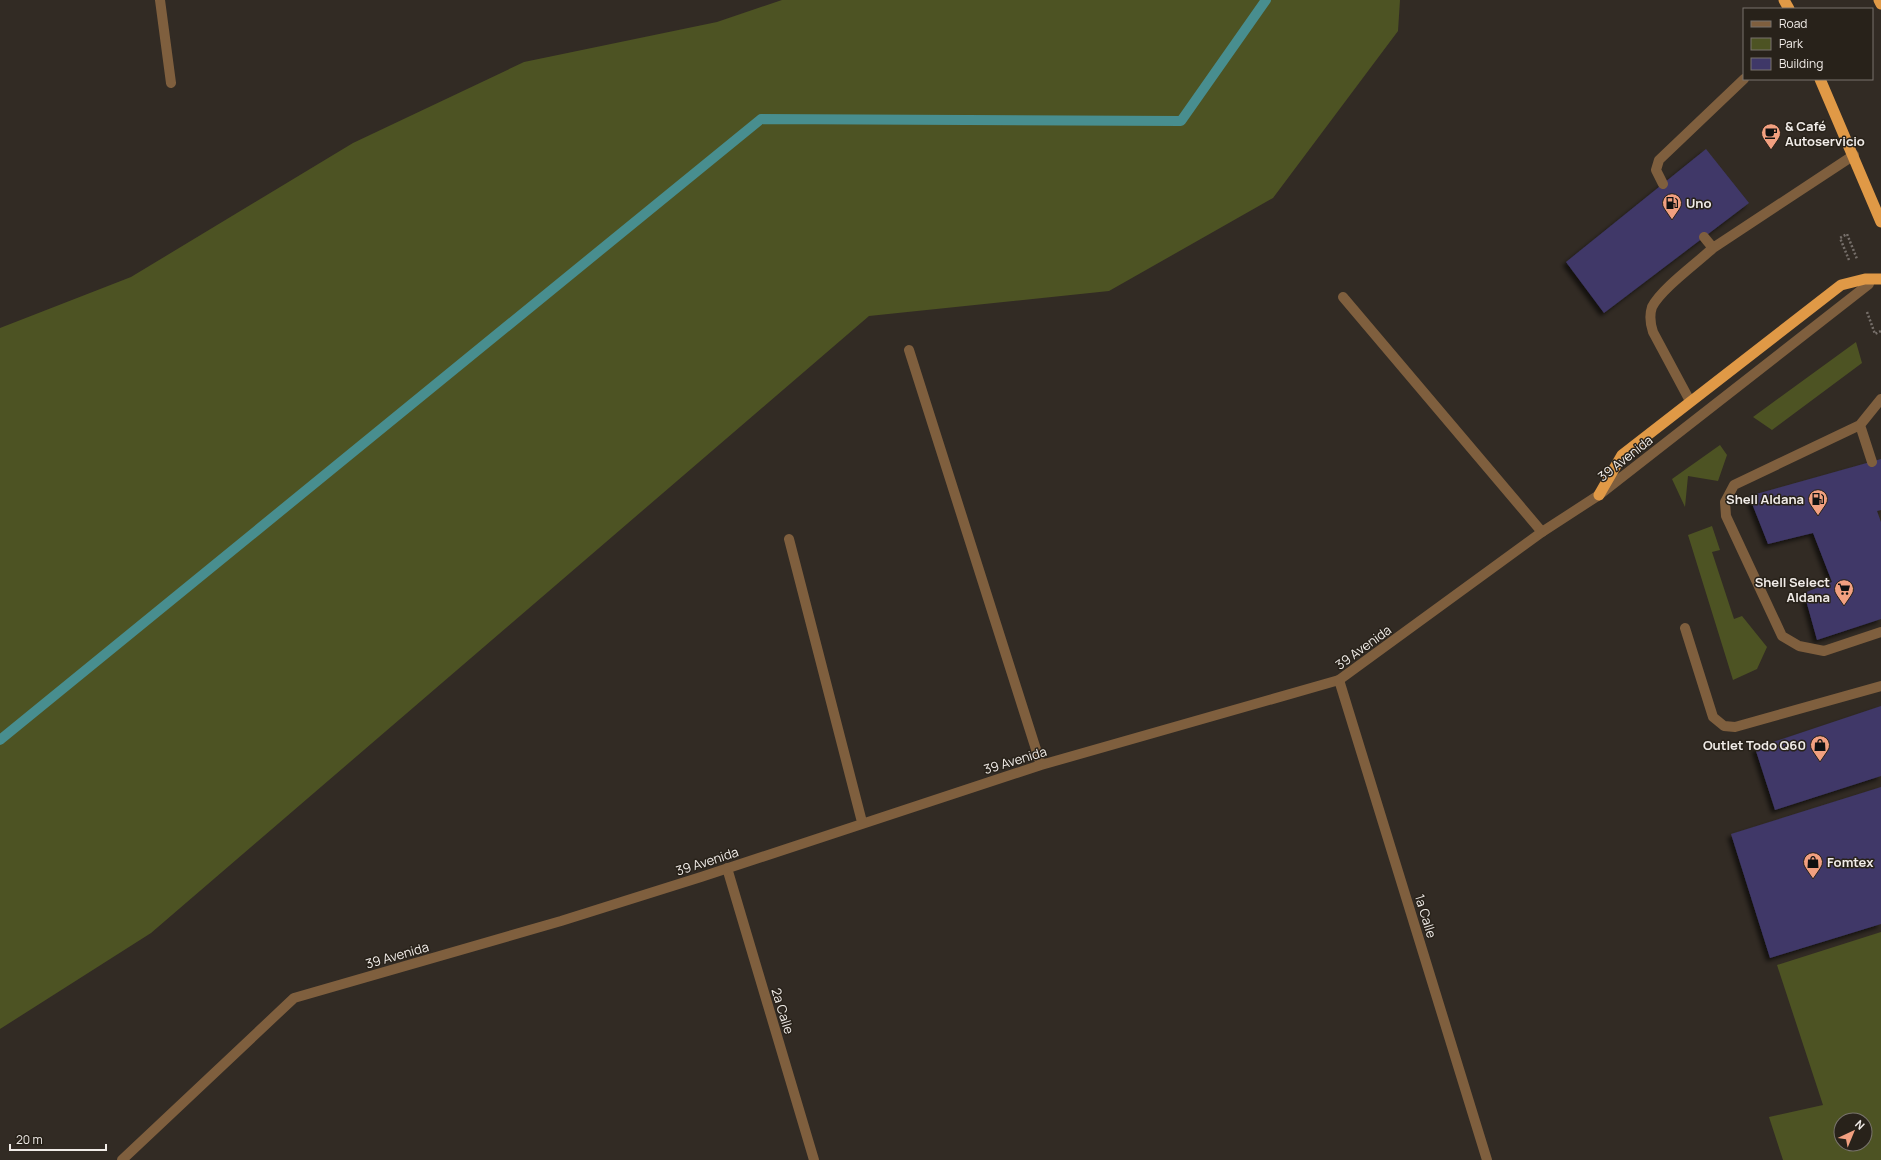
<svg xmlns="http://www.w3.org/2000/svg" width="1881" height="1160" viewBox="0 0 1881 1160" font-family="Manrope,sans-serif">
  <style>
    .green { fill: #4d5323; fill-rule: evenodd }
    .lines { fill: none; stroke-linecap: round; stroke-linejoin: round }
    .stream { stroke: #488e8f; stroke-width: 10 }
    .building { fill: #3f3868; filter: url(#shadow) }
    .path { stroke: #766f6a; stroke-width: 2.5; stroke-dasharray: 2 2; stroke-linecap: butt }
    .service { stroke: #7f5f3e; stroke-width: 10 }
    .minor { stroke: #7f5f3e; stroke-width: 10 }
    .tertiary { stroke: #7f5f3e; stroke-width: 10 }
    .trunk { stroke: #e09946; stroke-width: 11 }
    .labels { text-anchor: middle; stroke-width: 3; stroke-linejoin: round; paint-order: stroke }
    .poi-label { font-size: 13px; font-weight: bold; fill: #f1ece8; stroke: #28221a; text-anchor: start }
    .street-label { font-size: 13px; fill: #f1ece8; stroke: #28221a }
  </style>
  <defs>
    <filter id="shadow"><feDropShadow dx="-3.5" dy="3.5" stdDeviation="2" flood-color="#0009"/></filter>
  </defs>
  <rect width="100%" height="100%" fill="#322b24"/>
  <path class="green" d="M 782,0 L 1400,0 L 1398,31 L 1273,198 L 1109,291 L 869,316 L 151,933 L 0,1029 L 0,328 L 131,277 L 353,143 L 524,62 L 717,22 Z
    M 1856,342 L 1862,363 L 1772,430 L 1753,417 Z
    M 1720,445 L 1727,455 L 1718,481 L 1688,476 L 1685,507 L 1672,479 Z
    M 1712,526 L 1720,550 L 1712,552 L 1734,619 L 1742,616 L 1767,647 L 1757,669 L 1733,680 L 1688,535 Z
    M 1881,932 L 1881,1160 L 1783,1160 L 1769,1117 L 1823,1105 L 1777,965 ZM 1841,1120 L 1865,1120 L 1865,1144 L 1841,1144 Z"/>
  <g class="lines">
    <path class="stream" d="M 0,740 L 761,119 L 1181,121 L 1266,0"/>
  </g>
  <path class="building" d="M 1706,149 L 1749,203 L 1604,313 L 1566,262 Z
    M 1881,459 L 1881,510 L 1877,511 L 1881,522 L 1881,619 L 1817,640 L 1804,593 L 1832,582 L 1813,533 L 1768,544 L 1749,496 Z
    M 1881,706 L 1881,776 L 1775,810 L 1755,748 Z
    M 1881,787 L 1881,924 L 1770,958 L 1731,834 Z"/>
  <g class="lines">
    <path class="path" d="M 1849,260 L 1840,238 L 1847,234 L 1857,259
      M 1867,312 L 1875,334 L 1881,331"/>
    <path class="service" d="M 1663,184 L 1656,170 L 1659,160 L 1744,79
      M 1704,237 L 1713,248 L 1854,155
      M 1690,401 L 1653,332 C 1650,323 1649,316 1652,307 C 1661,289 1697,263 1713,248
      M 1860,425 L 1734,485 L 1725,502 L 1726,516 L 1782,636 L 1799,646 L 1824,651 L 1881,632
      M 1872,462 L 1860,425 L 1881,399
      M 1685,628 L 1713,717 L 1724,726 L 1735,727 L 1881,686"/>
    <path class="minor" d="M 160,0 L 171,83
      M 1343,297 L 1542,532
      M 909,350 L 1041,765
      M 789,539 L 862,822
      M 727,868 L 814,1160
      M 122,1160 L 294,998 L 561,921 L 701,877 L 1041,765 L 1339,680"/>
    <path class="tertiary" d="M 1487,1160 L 1339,680 L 1542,532 L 1599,495 L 1869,284"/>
    <path class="trunk" d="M 1784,0 L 1789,9
      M 1879,0 L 1881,4
      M 1820,79 L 1881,222
      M 1599,495 L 1622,455 L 1841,285 L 1865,279 L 1881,279"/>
  </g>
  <defs>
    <symbol id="cafe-pin" viewBox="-11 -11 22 30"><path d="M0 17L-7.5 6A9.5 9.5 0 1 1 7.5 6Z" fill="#f2a080" stroke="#28221a"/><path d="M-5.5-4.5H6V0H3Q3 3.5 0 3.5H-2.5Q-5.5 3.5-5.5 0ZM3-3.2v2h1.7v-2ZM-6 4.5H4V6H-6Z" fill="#111"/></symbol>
    <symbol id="fuel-pin" viewBox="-11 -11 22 30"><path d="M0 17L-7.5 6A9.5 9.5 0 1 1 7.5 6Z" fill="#f2a080" stroke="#28221a"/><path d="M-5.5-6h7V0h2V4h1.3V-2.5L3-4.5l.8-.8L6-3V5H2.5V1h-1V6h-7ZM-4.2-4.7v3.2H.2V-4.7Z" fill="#111"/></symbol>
    <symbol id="supermarket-pin" viewBox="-11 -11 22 30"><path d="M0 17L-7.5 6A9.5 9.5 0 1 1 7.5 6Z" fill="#f2a080" stroke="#28221a"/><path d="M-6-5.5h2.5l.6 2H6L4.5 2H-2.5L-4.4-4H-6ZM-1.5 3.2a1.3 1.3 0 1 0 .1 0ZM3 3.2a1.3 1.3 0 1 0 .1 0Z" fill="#111"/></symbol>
    <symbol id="shop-pin" viewBox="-11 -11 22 30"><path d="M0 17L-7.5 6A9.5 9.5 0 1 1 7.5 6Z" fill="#f2a080" stroke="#28221a"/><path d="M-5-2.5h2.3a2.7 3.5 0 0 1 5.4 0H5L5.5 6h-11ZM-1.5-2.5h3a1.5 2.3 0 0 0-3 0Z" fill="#111"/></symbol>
  </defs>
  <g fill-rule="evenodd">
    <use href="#cafe-pin" x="1760" y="122" width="22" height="30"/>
    <use href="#fuel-pin" x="1661" y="192" width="22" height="30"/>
    <use href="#fuel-pin" x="1807" y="488" width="22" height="30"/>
    <use href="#supermarket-pin" x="1833" y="578" width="22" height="30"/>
    <use href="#shop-pin" x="1809" y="734" width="22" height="30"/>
    <use href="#shop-pin" x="1802" y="851" width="22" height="30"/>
  </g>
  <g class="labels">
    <g class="poi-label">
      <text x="1785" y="131">&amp; Café<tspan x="1785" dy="15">Autoservicio</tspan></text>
      <text x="1686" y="208">Uno</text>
      <text x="1804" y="504" text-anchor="end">Shell Aldana</text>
      <text x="1830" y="587" text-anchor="end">Shell Select<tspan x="1830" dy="15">Aldana</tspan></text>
      <text x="1806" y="750" text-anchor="end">Outlet Todo Q60</text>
      <text x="1827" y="867">Fomtex</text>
    </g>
    <g class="street-label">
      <text transform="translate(1625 458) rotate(-38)" y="5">39 Avenida</text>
      <text transform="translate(1363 647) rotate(-36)" y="5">39 Avenida</text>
      <text transform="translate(1015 760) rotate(-17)" y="5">39 Avenida</text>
      <text transform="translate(707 861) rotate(-18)" y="5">39 Avenida</text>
      <text transform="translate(1426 916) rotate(73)" y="5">1a Calle</text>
      <text transform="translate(397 955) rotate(-16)" y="5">39 Avenida</text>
      <text transform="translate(783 1011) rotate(73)" y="5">2a Calle</text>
    </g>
  </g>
  <rect x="1743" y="8" width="130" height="72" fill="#28221a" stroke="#78736c"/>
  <rect x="1751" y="21" width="20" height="6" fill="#7f5f3e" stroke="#78736c"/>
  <text x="1779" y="28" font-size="12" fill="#f1ece8">Road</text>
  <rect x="1751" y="38" width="20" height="12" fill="#4d5323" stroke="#78736c"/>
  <text x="1779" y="48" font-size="12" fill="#f1ece8">Park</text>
  <rect x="1751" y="58" width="20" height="12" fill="#3f3868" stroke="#78736c"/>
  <text x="1779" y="68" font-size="12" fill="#f1ece8">Building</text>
  <g transform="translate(1853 1132) rotate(44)"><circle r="19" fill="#28221a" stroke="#78736c"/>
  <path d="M0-3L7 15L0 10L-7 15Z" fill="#f2a080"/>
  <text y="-6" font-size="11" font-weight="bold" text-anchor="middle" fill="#f1ece8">N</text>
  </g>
  <path d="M10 1144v6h96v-6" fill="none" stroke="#f1ece8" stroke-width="2"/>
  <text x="16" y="1144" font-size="12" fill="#f1ece8" stroke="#28221a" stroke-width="3" paint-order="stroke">20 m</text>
</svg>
